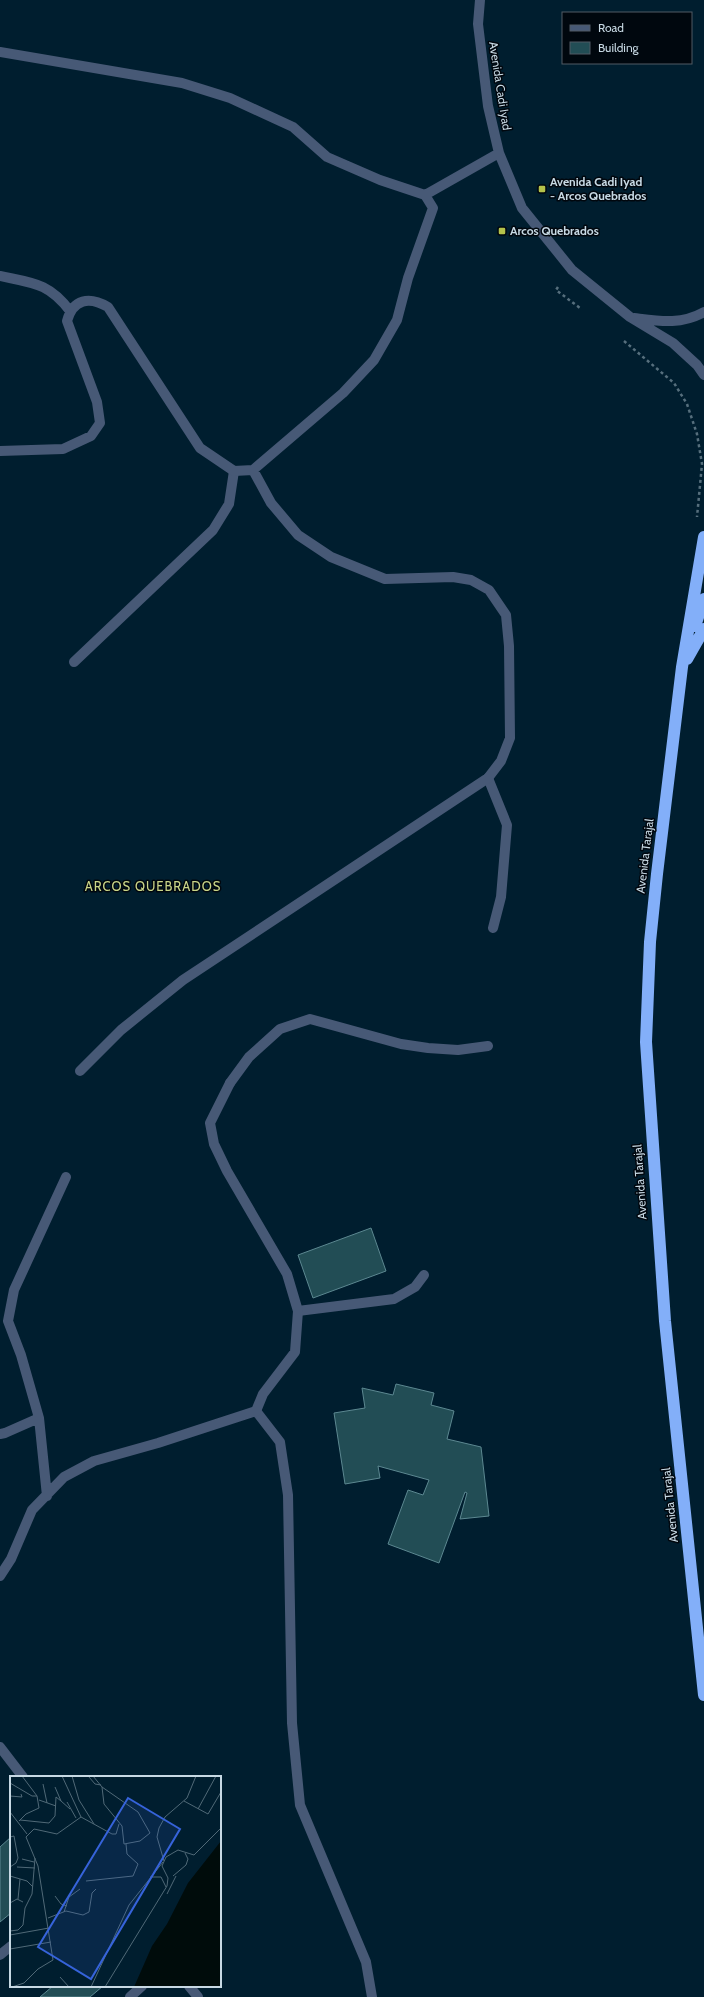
<svg xmlns="http://www.w3.org/2000/svg" width="704" height="1997" viewBox="0 0 704 1997" font-family="Cabin,sans-serif">
  <style>
    .building { fill: #224d55; stroke: #5c8891 }
    .lines { fill: none; stroke-linecap: round; stroke-linejoin: round }
    .path { stroke: #566f7d; stroke-width: 2.5; stroke-dasharray: 3 3; stroke-linecap: butt }
    .lane { stroke: #475976; stroke-width: 10 }
    .street { stroke: #475976; stroke-width: 10 }
    .highway { stroke: #83aff9; stroke-width: 12 }
    .poi-dot { fill: #b4c24b; stroke: #00070e; stroke-width: 1.5 }
    .labels { text-anchor: middle; stroke-width: 3; stroke-linejoin: round; paint-order: stroke }
    .street-label { font-size: 12px; fill: #c7d9e4; stroke: #00070e }
    .poi-label { font-size: 12px; font-weight: bold; fill: #c7d9e4; stroke: #00070e; text-anchor: start }
    .neighbourhood-label { font-size: 13px; letter-spacing: 1px; fill: #c9d588; stroke: #00070e }
    .inset-road { fill: none; stroke: #506977; stroke-width: 1 }
    .view { fill: #3663da; fill-opacity: 0.15; stroke: #3663da; stroke-width: 2 }
    .inset-edge { fill: none; stroke: #c7d9e4; stroke-width: 2 }
  </style>
  <rect width="100%" height="100%" fill="#001e2f"/>
  <path class="building" d="M 371,1228 L 386,1271 L 313,1298 L 298,1255 Z
    M 396,1384 L 434,1393 L 431,1405 L 454,1411 L 447,1439 L 481,1447 L 489,1516 L 460,1519 L 467,1493 L 465,1492 L 439,1563 L 388,1544 L 408,1490 L 423,1495 L 429,1480 L 378,1466 L 380,1478 L 345,1484 L 334,1413 L 365,1408 L 362,1388 L 393,1395 Z
    M 11,1837 L 11,1913 L 0,1922 L 0,1847 Z
    M 53,1986 L 103,1986 L 90,1997 L 40,1997 Z"/>
  <g class="lines">
    <path class="path" d="M 558,287 L 556,290 L 580,308
      M 624,341 L 674,383 L 687,404 L 697,434 L 702,464 L 697,517"/>
    <path class="lane" d="M 74,662 L 213,530 L 229,504 L 234,471
      M 488,778 L 507,825 L 501,897 L 493,928
      M 230,1083 L 249,1057 L 280,1029 L 310,1019 L 401,1044 L 428,1048 L 458,1050 L 488,1046
      M 298,1311 L 394,1299 L 415,1287 L 424,1275
      M 256,1411 L 280,1442 L 288,1495 L 292,1723 L 300,1805 L 366,1962 L 372,1997
      M 130,1997 L 142,1986"/>
    <path class="street" d="M 480,0 L 478,24 L 488,106 L 499,153 L 522,208 L 572,270 L 630,317 L 673,343 L 697,365 L 704,375
      M 0,52 L 182,83 L 230,98 L 293,127 L 327,157 L 380,180 L 425,195 L 433,208 L 408,278 L 397,320 L 374,360 L 343,393 L 253,470 L 234,471 L 200,448 L 108,307 C 89,296 73,299 67,321 L 97,402 L 100,423 L 91,436 L 63,449 L 0,451
      M 425,195 L 499,153
      M 0,276 C 33,283 49,283 70,311
      M 634,318 C 659,321 681,325 704,312
      M 80,1071 L 121,1030 L 183,980 L 488,778 L 501,761 L 510,738 L 509,646 L 506,615 L 489,590 L 471,580 L 453,577 L 385,579 L 331,557 L 298,535 L 271,503 L 253,470
      M 0,1434 L 5,1433 L 39,1418
      M 47,1496 L 39,1418 L 21,1355 L 8,1321 L 14,1290 L 66,1177
      M 0,1576 L 11,1559 L 32,1510 L 64,1477 L 94,1461 L 158,1443 L 256,1411 L 263,1394 L 295,1352 L 298,1311 L 287,1274 L 227,1171 L 214,1144 L 210,1123 L 230,1083
      M 0,1747 L 23,1777
      M 0,1955 L 11,1946
      M 189,1986 L 198,1997"/>
    <path class="highway" d="M 704,537 L 682,667 L 657,874 L 650,942 L 646,1042 L 665,1321 L 704,1695
      M 695,626 L 704,599
      M 687,659 L 704,629"/>
  </g>
  <g class="poi-dot">
    <rect x="538" y="185" width="8" height="8" rx="2"/>
    <rect x="498" y="227" width="8" height="8" rx="2"/>
  </g>
  <g class="labels">
    <g class="street-label">
      <text transform="translate(500 86) rotate(81)" y="4">Avenida Cadi Iyad</text>
      <text transform="translate(645 856) rotate(-83)" y="4">Avenida Tarajal</text>
      <text transform="translate(640 1182) rotate(-94)" y="4">Avenida Tarajal</text>
      <text transform="translate(670 1505) rotate(-96)" y="4">Avenida Tarajal</text>
    </g>
    <g class="poi-label">
      <text x="550" y="186">Avenida Cadi Iyad<tspan x="550" dy="14">- Arcos Quebrados</tspan></text>
      <text x="510" y="235">Arcos Quebrados</text>
    </g>
    <g class="neighbourhood-label">
      <text x="153" y="891">ARCOS QUEBRADOS</text>
    </g>
  </g>
  <g transform="translate(10 1776)">
    <rect width="211" height="211" fill="#001e2f"/>
    <path d="M 211,65 L 211,211 L 124,211 L 142,170 L 157,148 L 178,107 Z" fill="#000c0b"/>
    <path class="inset-road" d="M 52,0 L 71,41 L 102,58 L 106,58 L 109,48M 62,0 L 69,24 L 84,48M 83,0 L 92,11 L 128,36 L 140,57 L 130,65 L 114,68 L 112,50 L 94,28 L 92,11M 79,1 L 85,8 L 91,9M 0,7 L 22,20 L 27,20 L 12,0M 33,8 L 37,27M 45,11 L 51,25 L 60,33M 0,20 L 12,21 L 11,18M 29,24 L 46,30M 174,25 L 198,38 L 211,16M 57,26 L 66,42M 188,33 L 206,0M 0,36 L 17,58M 10,44 L 39,47 L 45,40 L 46,21 L 51,25M 9,45 L 16,38 L 29,32 L 27,20M 0,61 L 4,60 L 8,82 L 6,87 L 0,91M 12,83 L 24,86M 154,85 L 147,61 L 149,52 L 155,41 L 177,22 L 186,0M 7,91 L 25,92M 0,100 L 17,105 L 23,111M 163,100 L 176,89 L 178,83 L 175,77M 140,101 L 151,101 L 156,111M 76,105 L 123,100 L 128,88 L 117,78 L 116,68M 157,118 L 166,100M 45,120 L 51,128 L 57,130M 8,123 L 10,103M 0,127 L 7,123 L 13,126M 54,136 L 59,121 L 70,113M 38,142 L 56,135 L 73,139 L 79,136 L 82,117 L 86,113M 0,155 L 8,154 L 13,149 L 15,132 L 22,118 L 25,82M 0,159 L 39,152M 0,173 L 41,166M 50,201 L 59,211M 2,211 L 14,207 L 28,193 L 43,184 L 28,90 L 16,61 L 24,53 L 47,58 L 71,41M 81,211 L 119,129 L 153,86M 95,211 L 157,110 L 158,102 L 152,90 L 156,81 L 168,74 L 184,79 L 211,52"/>
    <path class="view" d="M 118,22 L 170,53 L 81,203 L 28,171 Z"/>
    <rect width="211" height="211" class="inset-edge"/>
  </g>
  <rect x="562" y="12" width="130" height="52" fill="#00070e" stroke="#505b64"/>
  <rect x="570" y="25" width="20" height="6" fill="#475976" stroke="#505b64"/>
  <text x="598" y="32" font-size="12" fill="#c7d9e4">Road</text>
  <rect x="570" y="42" width="20" height="12" fill="#224d55" stroke="#505b64"/>
  <text x="598" y="52" font-size="12" fill="#c7d9e4">Building</text>
</svg>
